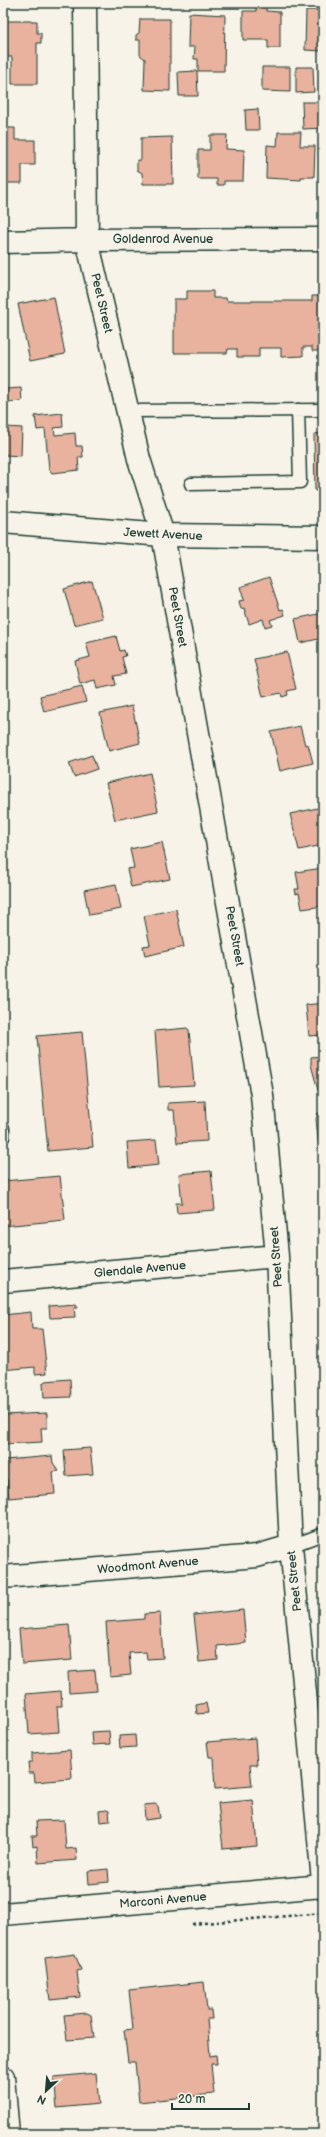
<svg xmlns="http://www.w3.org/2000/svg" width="326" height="2137" viewBox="0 0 326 2137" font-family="'Balsamiq Sans',sans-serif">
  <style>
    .building { fill: #e8b29e; stroke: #1f3d34 }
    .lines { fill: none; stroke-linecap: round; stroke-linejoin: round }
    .lane-casing { stroke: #1f3d34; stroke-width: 15 }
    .street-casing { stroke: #1f3d34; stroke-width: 25 }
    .secondary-casing { stroke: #1f3d34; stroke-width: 25 }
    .path { stroke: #1f3d34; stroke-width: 2.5; stroke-dasharray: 3 3; stroke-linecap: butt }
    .lane { stroke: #f7f3e8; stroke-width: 12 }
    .street { stroke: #f7f3e8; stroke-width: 22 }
    .secondary { stroke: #f7f3e8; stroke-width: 22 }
    .labels { text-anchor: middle; stroke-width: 3; stroke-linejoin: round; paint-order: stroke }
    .street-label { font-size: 12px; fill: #1f3d34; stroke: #f7f3e8 }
  </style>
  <rect width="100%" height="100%" fill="#f7f3e8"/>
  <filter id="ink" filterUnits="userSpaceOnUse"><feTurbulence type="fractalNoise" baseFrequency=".025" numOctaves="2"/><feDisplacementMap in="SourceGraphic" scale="8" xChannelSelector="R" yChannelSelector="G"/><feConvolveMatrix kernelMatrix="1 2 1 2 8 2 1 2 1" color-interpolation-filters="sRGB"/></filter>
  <g filter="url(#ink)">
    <path class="building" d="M 318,5 L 323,5 L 323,51 L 305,50 L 306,10 L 318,10 Z
      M 256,6 L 266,6 L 266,11 L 280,12 L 280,48 L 268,48 L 268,40 L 243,40 L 243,11 L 256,11 Z
      M 189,13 L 225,15 L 224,71 L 198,71 L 198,59 L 194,59 L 195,47 L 188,47 Z
      M 140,19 L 170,19 L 170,91 L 144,90 L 145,59 L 140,55 L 140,40 L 136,40 L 136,35 L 139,33 Z
      M 6,21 L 37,21 L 37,33 L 41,33 L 41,43 L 37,43 L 37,84 L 12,84 L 12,57 L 7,57 Z
      M 262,67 L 290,67 L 290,92 L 262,91 Z
      M 296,67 L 313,67 L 314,92 L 296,93 Z
      M 197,71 L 198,96 L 179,96 L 178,72 Z
      M 302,102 L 323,102 L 323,128 L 303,129 Z
      M 258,109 L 259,130 L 246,130 L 245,110 Z
      M 3,128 L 15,128 L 15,140 L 35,140 L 35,165 L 22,165 L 22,183 L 6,183 L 6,196 L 3,196 Z
      M 278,132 L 301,132 L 300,146 L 315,146 L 314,177 L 301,177 L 301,180 L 266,178 L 267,145 L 277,146 Z
      M 210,135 L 227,135 L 226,149 L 244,150 L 243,181 L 224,181 L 224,185 L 217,185 L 217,179 L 198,179 L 198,150 L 210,150 Z
      M 172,137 L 173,184 L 143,184 L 142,173 L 137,170 L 137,160 L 141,160 L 141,138 Z
      M 187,291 L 213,291 L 213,298 L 226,298 L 227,301 L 312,301 L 312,296 L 323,296 L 323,351 L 312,351 L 312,347 L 303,347 L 303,356 L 281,357 L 281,348 L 259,348 L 259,357 L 237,357 L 237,349 L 228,349 L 227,353 L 174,353 L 174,299 L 187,299 Z
      M 54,297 L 65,354 L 30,361 L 18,304 Z
      M 21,388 L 22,401 L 7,402 L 6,389 Z
      M 62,413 L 63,427 L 54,428 L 55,435 L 75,433 L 76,446 L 82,446 L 83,457 L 78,457 L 79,470 L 52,473 L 49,469 L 45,429 L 37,430 L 35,416 Z
      M 6,427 L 22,428 L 21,456 L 5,455 L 3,437 L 5,437 Z
      M 323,433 L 323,491 L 315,491 L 314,434 Z
      M 269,577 L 280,610 L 283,609 L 285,615 L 270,620 L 272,625 L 265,627 L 263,619 L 249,624 L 244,608 L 241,609 L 239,601 L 244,600 L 240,587 Z
      M 92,581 L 103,618 L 74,625 L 64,589 Z
      M 323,613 L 323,638 L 300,643 L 295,619 Z
      M 116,636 L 120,651 L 124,650 L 126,656 L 122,657 L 126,674 L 114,676 L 116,685 L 97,689 L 95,680 L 80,684 L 75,661 L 90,657 L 86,643 Z
      M 287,652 L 296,689 L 287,691 L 288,695 L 282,697 L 281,693 L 263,697 L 254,659 Z
      M 82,686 L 86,702 L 44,712 L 40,696 Z
      M 132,706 L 140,743 L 109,751 L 100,713 Z
      M 300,726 L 305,745 L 308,744 L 313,763 L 280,771 L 271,732 Z
      M 92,755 L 97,769 L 74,777 L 69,763 Z
      M 150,773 L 158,811 L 115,820 L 106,783 Z
      M 322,807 L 323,845 L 299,850 L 290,814 Z
      M 162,842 L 170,879 L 131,887 L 127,869 L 134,868 L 130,849 Z
      M 323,868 L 323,906 L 302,909 L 299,893 L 296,894 L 295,889 L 299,889 L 296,872 Z
      M 116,884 L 121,909 L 89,915 L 84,890 Z
      M 176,909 L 184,947 L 145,956 L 143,946 L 150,945 L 144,916 Z
      M 323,1003 L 323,1035 L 309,1036 L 306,1005 Z
      M 187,1028 L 189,1030 L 194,1085 L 159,1087 L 155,1031 Z
      M 82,1032 L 93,1147 L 48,1151 L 37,1036 Z
      M 323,1056 L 323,1090 L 318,1090 L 311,1065 L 311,1057 Z
      M 205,1101 L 207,1141 L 177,1143 L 174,1110 L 168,1110 L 168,1103 Z
      M 318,1113 L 323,1113 L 323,1147 L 319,1148 L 316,1119 Z
      M 156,1140 L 159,1165 L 129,1168 L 127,1142 Z
      M 211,1171 L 215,1210 L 177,1213 L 176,1203 L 182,1203 L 179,1174 Z
      M 60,1176 L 65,1220 L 3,1226 L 3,1181 Z
      M 76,1304 L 78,1307 L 74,1307 L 75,1317 L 50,1318 L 49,1306 Z
      M 31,1312 L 32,1329 L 42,1329 L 47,1373 L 35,1374 L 35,1367 L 3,1370 L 3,1315 Z
      M 70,1379 L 71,1397 L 44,1398 L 43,1383 L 45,1381 Z
      M 47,1413 L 47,1428 L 41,1428 L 42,1442 L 4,1444 L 3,1415 Z
      M 90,1448 L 93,1474 L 66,1476 L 64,1450 Z
      M 52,1456 L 53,1463 L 59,1471 L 53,1472 L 55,1494 L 9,1498 L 7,1479 L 3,1480 L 3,1468 L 6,1468 L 5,1460 Z
      M 243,1610 L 246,1643 L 217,1646 L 218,1660 L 199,1662 L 194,1615 Z
      M 160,1613 L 163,1658 L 147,1659 L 146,1652 L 129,1653 L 131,1675 L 110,1677 L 106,1622 L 144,1619 L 144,1614 Z
      M 69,1625 L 72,1660 L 22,1664 L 19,1629 Z
      M 95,1670 L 97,1691 L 69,1693 L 68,1672 Z
      M 61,1691 L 62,1706 L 57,1706 L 59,1732 L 29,1734 L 26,1694 Z
      M 206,1703 L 208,1713 L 197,1714 L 196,1705 Z
      M 109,1731 L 110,1744 L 92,1745 L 91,1732 Z
      M 135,1735 L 136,1747 L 120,1748 L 119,1736 Z
      M 255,1738 L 257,1765 L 250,1765 L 252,1786 L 215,1789 L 213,1757 L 209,1757 L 207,1742 Z
      M 70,1750 L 72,1777 L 71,1779 L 35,1782 L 34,1773 L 29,1773 L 28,1762 L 32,1762 L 32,1753 Z
      M 253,1800 L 257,1846 L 223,1849 L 218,1803 Z
      M 155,1804 L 158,1806 L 160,1818 L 145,1820 L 144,1805 Z
      M 107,1810 L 109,1811 L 110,1821 L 100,1822 L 99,1811 Z
      M 64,1820 L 66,1849 L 76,1848 L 77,1860 L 38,1863 L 37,1846 L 33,1847 L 32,1836 L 37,1836 L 36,1821 Z
      M 108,1869 L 109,1882 L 89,1884 L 88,1871 Z
      M 75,1954 L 81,1970 L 77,1971 L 80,1997 L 50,2000 L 45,1958 Z
      M 204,1982 L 207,2010 L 211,2010 L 212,2019 L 207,2019 L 210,2056 L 216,2055 L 217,2064 L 211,2064 L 214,2094 L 139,2102 L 135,2062 L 128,2062 L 124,2030 L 133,2029 L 129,1990 Z
      M 87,2013 L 91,2015 L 94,2038 L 67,2040 L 64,2015 Z
      M 96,2073 L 99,2104 L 57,2108 L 54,2077 Z"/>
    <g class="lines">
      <defs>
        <path id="lane" d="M 127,411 L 323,410
          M 191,484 L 300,482 L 298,410
          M 3,1128 L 3,1137
          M 291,1546 L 323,1534"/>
        <path id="street" d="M 85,3 L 87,240 L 139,459 L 163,535 L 262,1095 L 277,1256 L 291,1546 L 323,1881
          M 3,242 L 87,240 L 323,239
          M 3,1281 L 277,1256
          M 3,1577 L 257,1556 L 291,1546
          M 3,1914 L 323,1886
          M 3,2077 L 8,2134"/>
        <path id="secondary" d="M 3,522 L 163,535 L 323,537"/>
      </defs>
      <use href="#lane" class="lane-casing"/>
      <use href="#street" class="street-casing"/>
      <use href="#secondary" class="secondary-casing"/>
      <path class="path" d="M 192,1924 L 323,1913"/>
      <use href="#lane" class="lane"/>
      <use href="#street" class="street"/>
      <use href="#secondary" class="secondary"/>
    </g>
  </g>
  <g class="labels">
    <g class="street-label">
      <text x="163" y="243">Goldenrod Avenue</text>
      <text transform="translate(102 303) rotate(77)" y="4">Peet Street</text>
      <text transform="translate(163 534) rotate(3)" y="4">Jewett Avenue</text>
      <text transform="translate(178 617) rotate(80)" y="4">Peet Street</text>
      <text transform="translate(235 936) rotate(80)" y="4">Peet Street</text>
      <text transform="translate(276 1257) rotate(-94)" y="4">Peet Street</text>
      <text transform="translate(140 1269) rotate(-5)" y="4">Glendale Avenue</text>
      <text transform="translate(148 1565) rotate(-5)" y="4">Woodmont Avenue</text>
      <text transform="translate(294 1581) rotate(-96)" y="4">Peet Street</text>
      <text transform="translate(163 1900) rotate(-5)" y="4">Marconi Avenue</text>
    </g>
  </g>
  <rect width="326" height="2137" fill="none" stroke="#f7f3e8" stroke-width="16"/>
  <rect x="8" y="8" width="310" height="2121" fill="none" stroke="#1f3d34" stroke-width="1.5" filter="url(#ink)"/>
  <g transform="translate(46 2091) rotate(206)" stroke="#f7f3e8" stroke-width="3" paint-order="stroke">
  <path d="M0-3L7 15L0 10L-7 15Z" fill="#1f3d34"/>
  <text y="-6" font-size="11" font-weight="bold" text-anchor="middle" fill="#1f3d34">N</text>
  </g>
  <path d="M172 2103v6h77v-6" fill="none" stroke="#1f3d34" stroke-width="2"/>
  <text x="178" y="2103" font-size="12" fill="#1f3d34" stroke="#f7f3e8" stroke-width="3" paint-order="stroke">20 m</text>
</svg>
